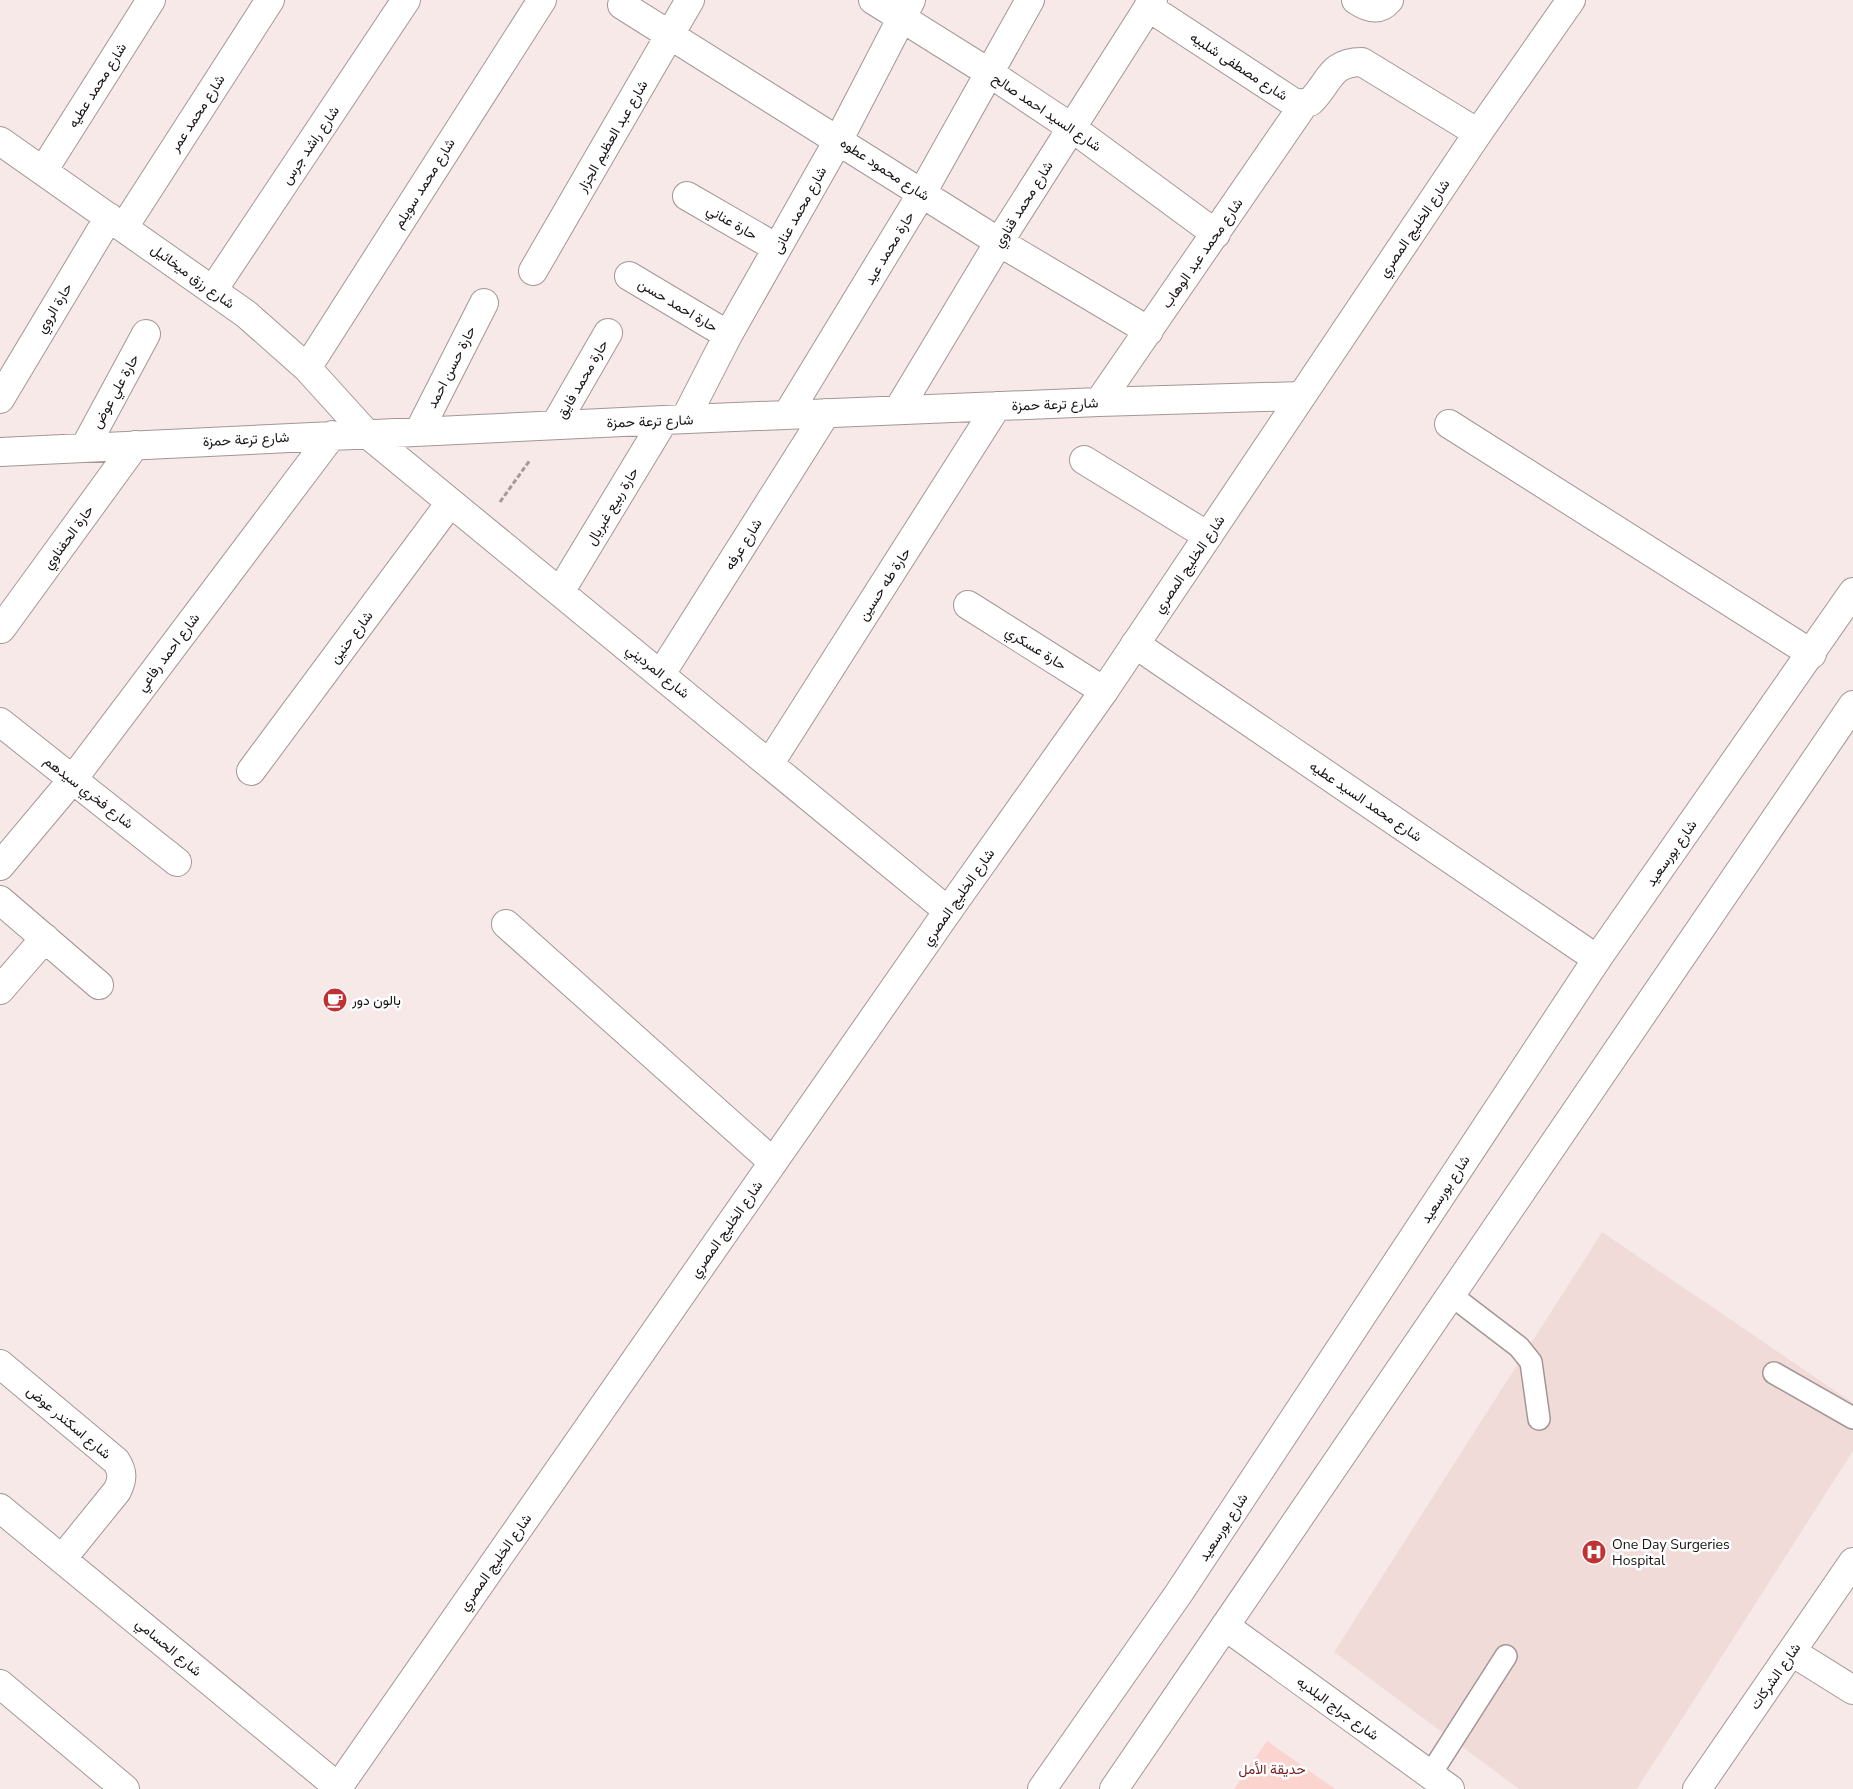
<svg xmlns="http://www.w3.org/2000/svg" width="1853" height="1789" viewBox="0 0 1853 1789" font-family="'Nunito Sans',Vazirmatn,sans-serif">
  <style>
    .built { fill: #f0dbd9 }
    .green { fill: #fbd4d0 }
    .lines { fill: none; stroke-linecap: round; stroke-linejoin: round }
    .lane-casing { stroke: #a39796; stroke-width: 24 }
    .street-casing { stroke: #a39796; stroke-width: 30 }
    .secondary-casing { stroke: #a39796; stroke-width: 30 }
    .primary-casing { stroke: #a39796; stroke-width: 30 }
    .path { stroke: #a49a99; stroke-width: 3; stroke-dasharray: 5 2.5; stroke-linecap: butt }
    .lane { stroke: #fff; stroke-width: 21 }
    .street { stroke: #fff; stroke-width: 28 }
    .secondary { stroke: #fff; stroke-width: 28 }
    .primary { stroke: #fff; stroke-width: 28 }
    .labels { text-anchor: middle; stroke-width: 5; stroke-linejoin: round; paint-order: stroke }
    .street-label { font-size: 14px; fill: #181313; stroke: #fff }
    .poi-label { font-size: 14px; fill: #181313; stroke: #fff; text-anchor: start }
    .park-label { font-size: 14px; fill: #782222; stroke: #fff }
  </style>
  <rect width="100%" height="100%" fill="#f6e9e8"/>
  <path class="built" d="M 1602,1232 L 1853,1403 L 1853,1451 L 1637,1789 L 1519,1789 L 1334,1652 Z"/>
  <path class="green" d="M 1267,1741 L 1335,1789 L 1234,1789 Z"/>
  <g class="lines">
    <defs>
      <path id="lane" d="M 1451,1295 L 1519,1347 L 1531,1362 L 1539,1419
        M 1774,1373 L 1853,1418
        M 1430,1775 L 1506,1656"/>
      <path id="street" d="M 873,0 L 988,72 L 1072,128 L 1216,234
        M 1356,0 C 1368,8 1379,12 1389,0
        M 622,5 L 999,242 L 1149,331
        M 1148,7 L 1296,104 L 1310,102 C 1330,83 1329,62 1362,62 L 1478,133
        M 0,141 L 246,314 L 307,368 L 366,433 L 948,911
        M 43,171 L 151,0
        M 687,196 L 777,248
        M 124,227 L 270,0
        M 533,271 L 690,0
        M 629,276 L 728,335
        M 213,290 L 406,0
        M 307,368 L 542,0
        M 0,399 L 109,217
        M 1099,402 L 1304,104
        M 898,410 L 999,242 L 1153,0
        M 787,415 L 922,193 L 1030,0
        M 685,419 L 728,335 L 839,139 L 911,0
        M 1449,424 L 1812,654
        M 555,425 L 608,333
        M 419,431 L 484,303
        M 85,447 L 146,334
        M 0,452 L 664,420 L 1099,402 L 1301,396
        M 1084,460 L 1208,536
        M 560,592 L 664,420
        M 968,605 L 1104,691
        M 1,629 L 135,445
        M 1135,644 L 1597,959
        M 661,674 L 826,413
        M 0,722 L 177,862
        M 770,763 L 997,406
        M 251,771 L 450,503
        M 0,866 L 73,779 L 332,435
        M 0,900 L 99,985
        M 506,924 L 773,1162
        M 0,990 L 45,938
        M 0,1364 L 116,1461 C 123,1472 123,1479 117,1491 L 62,1559
        M 0,1508 L 338,1787
        M 1225,1626 L 1450,1789
        M 1792,1652 L 1853,1690
        M 0,1684 L 125,1789"/>
      <path id="secondary" d="M 337,1789 L 948,911 L 1104,691 L 1478,133 L 1571,0
        M 1697,1789 L 1853,1562"/>
      <path id="primary" d="M 1042,1789 L 1179,1593 L 1597,959 L 1853,592
        M 1114,1789 L 1853,705"/>
    </defs>
    <use href="#lane" class="lane-casing"/>
    <use href="#street" class="street-casing"/>
    <use href="#secondary" class="secondary-casing"/>
    <use href="#primary" class="primary-casing"/>
    <path class="path" d="M 500,502 L 530,460"/>
    <use href="#lane" class="lane"/>
    <use href="#street" class="street"/>
    <use href="#secondary" class="secondary"/>
    <use href="#primary" class="primary"/>
  </g>
  <defs>
    <symbol id="cafe-disc" viewBox="-11 -11 22 22"><circle r="9.5" fill="#c03134" stroke="#fff"/><path d="M-5.5-4.5H6V0H3Q3 3.5 0 3.5H-2.5Q-5.5 3.5-5.5 0ZM3-3.2v2h1.7v-2ZM-6 4.5H4V6H-6Z" fill="#fff"/></symbol>
    <symbol id="hospital-disc" viewBox="-11 -11 22 22"><circle r="9.5" fill="#c03134" stroke="#fff"/><path d="M-5-5h3v3.5h4V-5h3V5h-3V1.5h-4V5h-3Z" fill="#fff"/></symbol>
  </defs>
  <g fill-rule="evenodd">
    <use href="#cafe-disc" x="321" y="986" width="28" height="28"/>
    <use href="#hospital-disc" x="1580" y="1538" width="28" height="28"/>
  </g>
  <g class="labels">
    <g class="street-label">
      <text transform="translate(1239 66) rotate(33)" y="5">شارع مصطفى شلبيه</text>
      <text transform="translate(97 85) rotate(-58)" y="5">شارع محمد عطيه</text>
      <text transform="translate(1047 112) rotate(34)" y="5">شارع السيد احمد صالح</text>
      <text transform="translate(197 113) rotate(-57)" y="5">شارع محمد عمر</text>
      <text transform="translate(612 136) rotate(-60)" y="5">شارع عبد العظيم الجزار</text>
      <text transform="translate(310 145) rotate(-56)" y="5">شارع راشد جرس</text>
      <text transform="translate(885 169) rotate(33)" y="5">شارع محمود عطوه</text>
      <text transform="translate(424 183) rotate(-58)" y="5">شارع محمد سويلم</text>
      <text transform="translate(1023 204) rotate(-58)" y="5">شارع محمد قناوي</text>
      <text transform="translate(799 210) rotate(-61)" y="5">شارع محمد عنانى</text>
      <text transform="translate(732 222) rotate(30)" y="5">حارة عناني</text>
      <text transform="translate(1414 228) rotate(-56)" y="5">شارع الخليج المصري</text>
      <text transform="translate(889 248) rotate(-59)" y="5">حارة محمد عيد</text>
      <text transform="translate(1202 253) rotate(-55)" y="5">شارع محمد عبد الوهاب</text>
      <text transform="translate(193 276) rotate(36)" y="5">شارع رزق ميخائيل</text>
      <text transform="translate(678 305) rotate(31)" y="5">حارة احمد حسن</text>
      <text transform="translate(54 308) rotate(-59)" y="5">حارة الروي</text>
      <text transform="translate(451 367) rotate(-63)" y="5">حارة حسن احمد</text>
      <text transform="translate(582 379) rotate(-60)" y="5">حارة محمد فايق</text>
      <text transform="translate(115 391) rotate(-61)" y="5">حارة علي عوض</text>
      <text transform="translate(1055 404) rotate(-2)" y="5">شارع ترعة حمزة</text>
      <text transform="translate(650 421) rotate(-2)" y="5">شارع ترعة حمزة</text>
      <text transform="translate(246 439) rotate(-3)" y="5">شارع ترعة حمزة</text>
      <text transform="translate(612 506) rotate(-59)" y="5">حارة ربيع غبريال</text>
      <text transform="translate(68 537) rotate(-54)" y="5">حارة الحفناوي</text>
      <text transform="translate(743 544) rotate(-58)" y="5">شارع عرفه</text>
      <text transform="translate(1189 564) rotate(-56)" y="5">شارع الخليج المصري</text>
      <text transform="translate(884 584) rotate(-57)" y="5">حارة طه حسين</text>
      <text transform="translate(351 637) rotate(-53)" y="5">شارع حنين</text>
      <text transform="translate(1036 648) rotate(32)" y="5">حارة عسكري</text>
      <text transform="translate(168 652) rotate(-53)" y="5">شارع احمد رفاعي</text>
      <text transform="translate(658 671) rotate(39)" y="5">شارع المرديني</text>
      <text transform="translate(89 792) rotate(38)" y="5">شارع فخري سيدهم</text>
      <text transform="translate(1366 801) rotate(34)" y="5">شارع محمد السيد عطيه</text>
      <text transform="translate(1671 853) rotate(-55)" y="5">شارع بورسعيد</text>
      <text transform="translate(958 897) rotate(-55)" y="5">شارع الخليج المصري</text>
      <text transform="translate(1445 1189) rotate(-57)" y="5">شارع بورسعيد</text>
      <text transform="translate(726 1229) rotate(-55)" y="5">شارع الخليج المصري</text>
      <text transform="translate(69 1422) rotate(40)" y="5">شارع اسكندر عوض</text>
      <text transform="translate(1223 1527) rotate(-57)" y="5">شارع بورسعيد</text>
      <text transform="translate(495 1562) rotate(-55)" y="5">شارع الخليج المصري</text>
      <text transform="translate(169 1647) rotate(40)" y="5">شارع الحسامي</text>
      <text transform="translate(1775 1676) rotate(-55)" y="5">شارع الشركات</text>
      <text transform="translate(1338 1708) rotate(36)" y="5">شارع جراج البلديه</text>
    </g>
    <g class="poi-label">
      <text x="352" y="1005">بالون دور</text>
      <text x="1612" y="1549">One Day Surgeries<tspan x="1612" dy="16">Hospital</tspan></text>
    </g>
    <g class="park-label">
      <text x="1272" y="1774">حديقة الأمل</text>
    </g>
  </g>
</svg>
